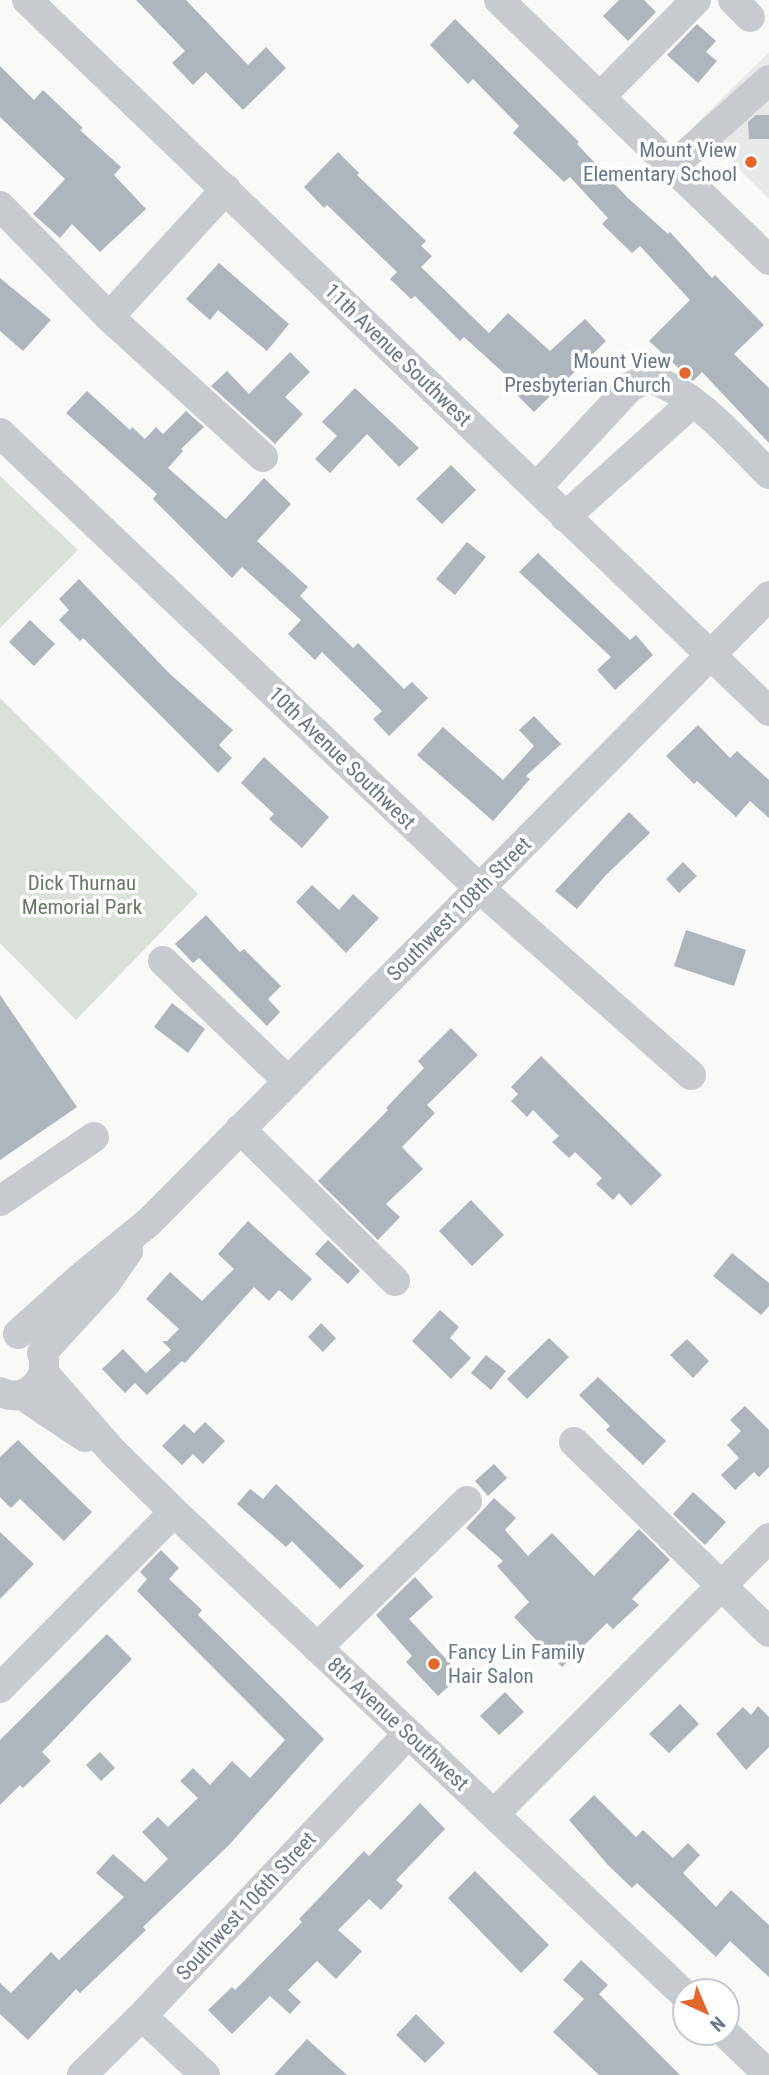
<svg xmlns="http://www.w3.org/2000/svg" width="769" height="2075" viewBox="0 0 769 2075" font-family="'Roboto Condensed',sans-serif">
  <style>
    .built { fill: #e7e8e8 }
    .green { fill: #dae1d8 }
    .building { fill: #aeb5bc }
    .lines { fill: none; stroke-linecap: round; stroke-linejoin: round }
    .minor { stroke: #c7cace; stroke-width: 30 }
    .poi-dot { fill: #e3672d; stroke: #fff; stroke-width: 2.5 }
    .labels { text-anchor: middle; stroke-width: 7; stroke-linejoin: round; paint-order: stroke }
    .poi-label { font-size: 21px; fill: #687788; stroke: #fff; text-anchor: end }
    .street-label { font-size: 21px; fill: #687788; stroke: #fff }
    .park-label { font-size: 21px; fill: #667a63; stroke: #fff }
  </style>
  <rect width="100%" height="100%" fill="#f9f9f7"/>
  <path class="built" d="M 769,52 L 769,199 L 695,125 Z"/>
  <path class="green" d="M 0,476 L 78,550 L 0,628 Z
    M 0,698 L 198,894 L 76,1020 L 0,943 Z"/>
  <path class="building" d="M 136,0 L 186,0 L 248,65 L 266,47 L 286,68 L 243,110 L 206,72 L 193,85 L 172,63 L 185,51 Z
    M 619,0 L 644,0 L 656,12 L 628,41 L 603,16 Z
    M 455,19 L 579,142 L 577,144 L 628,198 L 668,234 L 670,232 L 712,278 L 715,275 L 764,325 L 734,354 L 769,388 L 769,443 L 702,372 L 693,381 L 649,341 L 690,300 L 640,246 L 632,253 L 602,224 L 608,218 L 570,177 L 564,182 L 513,133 L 519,126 L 473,79 L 468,84 L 430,45 Z
    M 697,24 L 716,41 L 706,52 L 717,61 L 698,83 L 667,55 Z
    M 0,66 L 34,100 L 43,90 L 83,128 L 80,130 L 121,167 L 114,175 L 146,209 L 100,252 L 72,224 L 60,238 L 33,214 L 65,179 L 0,117 Z
    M 756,115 L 769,115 L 769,139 L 749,139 L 748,122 Z
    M 338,152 L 359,173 L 357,175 L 426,241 L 421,246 L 432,256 L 421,267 L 489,333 L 508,313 L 550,351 L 585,319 L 606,341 L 534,412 L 513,391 L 518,386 L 464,337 L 460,341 L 415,296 L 411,299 L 390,279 L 397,272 L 327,205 L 324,208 L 304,187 Z
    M 219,263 L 289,324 L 267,351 L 218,310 L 210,320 L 186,299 Z
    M 0,278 L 51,320 L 23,351 L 0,331 Z
    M 290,352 L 310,372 L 285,397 L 303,414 L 275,444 L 211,386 L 227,371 L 249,394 Z
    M 355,388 L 419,448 L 399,467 L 367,434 L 330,473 L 315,459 L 337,436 L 322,422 Z
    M 87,391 L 130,430 L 132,427 L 145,439 L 156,427 L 163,434 L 186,411 L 204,427 L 181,449 L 183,451 L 168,468 L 226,519 L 264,478 L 291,504 L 257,541 L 308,587 L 300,596 L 353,648 L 358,643 L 404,689 L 412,682 L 428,698 L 389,736 L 373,719 L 382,711 L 322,652 L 315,660 L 288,634 L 301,620 L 242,567 L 232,578 L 153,499 L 157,494 L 66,413 Z
    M 451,465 L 476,490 L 442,524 L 416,499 Z
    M 467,542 L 486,557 L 455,595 L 436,579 Z
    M 538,553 L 630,640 L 636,635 L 653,655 L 615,690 L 597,670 L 611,657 L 519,572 Z
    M 79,579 L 169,673 L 233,730 L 219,745 L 232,758 L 218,773 L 83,638 L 80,641 L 59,620 L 69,610 L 59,599 Z
    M 30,620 L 55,644 L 34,666 L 9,642 Z
    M 534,716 L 561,744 L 526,776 L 530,779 L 493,821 L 417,755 L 443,727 L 503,780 L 534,746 L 519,730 Z
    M 698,725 L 730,758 L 737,751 L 769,780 L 769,818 L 750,801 L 736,817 L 697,781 L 694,784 L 666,756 Z
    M 264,757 L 329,817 L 302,848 L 269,819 L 274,814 L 241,783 Z
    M 629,812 L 650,833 L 605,876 L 577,909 L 555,891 Z
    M 683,862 L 697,876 L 679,893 L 666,879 Z
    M 312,885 L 339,910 L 353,894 L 379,918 L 346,953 L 296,902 Z
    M 206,915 L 240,952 L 244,949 L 281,986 L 268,999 L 280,1012 L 267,1026 L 199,958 L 193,963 L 175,944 Z
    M 686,930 L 746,950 L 734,986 L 674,966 Z
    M 0,995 L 77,1107 L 0,1160 Z
    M 172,1003 L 205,1029 L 188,1053 L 154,1027 Z
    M 451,1028 L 478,1055 L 427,1105 L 435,1113 L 402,1147 L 423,1169 L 386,1204 L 400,1217 L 378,1240 L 318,1181 L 388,1110 L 386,1108 L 424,1068 L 418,1061 Z
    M 541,1056 L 662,1175 L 631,1206 L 619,1193 L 613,1200 L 596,1184 L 602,1178 L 575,1152 L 569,1158 L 552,1142 L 559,1136 L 533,1110 L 527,1117 L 511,1101 L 518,1094 L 511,1087 Z
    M 471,1200 L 504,1235 L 472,1266 L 439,1231 Z
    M 248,1221 L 312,1279 L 292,1301 L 279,1290 L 269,1301 L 254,1287 L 185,1363 L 182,1361 L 147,1395 L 135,1383 L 125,1393 L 102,1369 L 123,1349 L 146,1373 L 171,1350 L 162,1341 L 167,1341 L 179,1329 L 146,1299 L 170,1272 L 202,1301 L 234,1269 L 218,1254 Z
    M 328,1240 L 360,1271 L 348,1284 L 315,1254 Z
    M 732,1253 L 769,1283 L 769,1306 L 761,1315 L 713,1276 Z
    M 440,1310 L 459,1327 L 450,1338 L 471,1358 L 451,1379 L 412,1341 Z
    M 321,1323 L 336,1338 L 323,1352 L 308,1337 Z
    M 549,1338 L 569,1357 L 527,1399 L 507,1379 Z
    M 687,1339 L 709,1361 L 693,1378 L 670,1355 Z
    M 486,1355 L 506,1371 L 491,1390 L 471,1373 Z
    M 598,1377 L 666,1441 L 643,1465 L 606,1430 L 610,1426 L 579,1395 Z
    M 745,1406 L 769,1430 L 769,1467 L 759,1477 L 754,1472 L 735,1490 L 721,1475 L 739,1458 L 727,1445 L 741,1431 L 730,1420 Z
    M 205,1422 L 225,1441 L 203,1464 L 193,1454 L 182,1465 L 162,1446 L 184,1424 L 194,1433 Z
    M 18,1440 L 92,1512 L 64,1541 L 20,1499 L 11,1508 L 0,1497 L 0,1457 Z
    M 494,1464 L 507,1478 L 488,1496 L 475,1481 Z
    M 276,1484 L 364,1566 L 340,1589 L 292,1541 L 286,1547 L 237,1504 L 250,1489 L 263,1499 Z
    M 693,1492 L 726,1522 L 705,1545 L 673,1514 Z
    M 494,1498 L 516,1518 L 505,1530 L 528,1556 L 552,1533 L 594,1576 L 639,1529 L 670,1560 L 632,1599 L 639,1605 L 613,1629 L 607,1623 L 562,1667 L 514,1617 L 529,1602 L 497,1566 L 503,1561 L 466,1528 Z
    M 0,1532 L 34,1564 L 0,1599 Z
    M 161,1550 L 179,1568 L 169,1579 L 202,1610 L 198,1615 L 324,1739 L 229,1845 L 143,1927 L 146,1930 L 80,1993 L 76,1989 L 28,2040 L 0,2014 L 0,1983 L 11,1993 L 51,1952 L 59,1960 L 124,1897 L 96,1873 L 113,1854 L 145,1882 L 168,1859 L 142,1832 L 158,1817 L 168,1827 L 198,1798 L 180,1781 L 193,1768 L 210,1785 L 232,1761 L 250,1778 L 285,1740 L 137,1591 L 147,1579 L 140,1572 Z
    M 415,1577 L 433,1597 L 409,1619 L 461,1675 L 438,1696 L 406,1662 L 412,1656 L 376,1615 Z
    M 107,1634 L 132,1659 L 42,1752 L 51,1761 L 23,1788 L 20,1785 L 0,1805 L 0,1740 Z
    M 505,1692 L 524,1712 L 499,1735 L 480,1716 Z
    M 680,1704 L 699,1724 L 669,1753 L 649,1734 Z
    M 758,1706 L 769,1717 L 769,1747 L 746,1770 L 716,1734 L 743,1707 L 751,1715 Z
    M 100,1752 L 115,1768 L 101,1781 L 86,1765 Z
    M 594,1795 L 636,1837 L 643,1830 L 673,1858 L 688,1843 L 700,1855 L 683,1873 L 716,1907 L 731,1890 L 769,1925 L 769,1977 L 730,1941 L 716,1957 L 637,1883 L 632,1888 L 608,1865 L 569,1820 Z
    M 420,1803 L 445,1829 L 396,1880 L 403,1886 L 381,1910 L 369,1899 L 338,1930 L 362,1951 L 336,1979 L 317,1961 L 288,1990 L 301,2002 L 290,2014 L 270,1996 L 232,2034 L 208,2010 L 232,1987 L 235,1990 L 302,1922 L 299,1919 L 364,1851 L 369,1856 Z
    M 475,1871 L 549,1945 L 521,1973 L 448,1898 Z
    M 581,1960 L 608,1985 L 599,1994 L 680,2075 L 599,2075 L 553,2032 L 584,1999 L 563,1980 Z
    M 416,2014 L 445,2043 L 425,2063 L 396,2035 Z
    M 307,2039 L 347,2075 L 274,2075 Z"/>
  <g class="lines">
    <path class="minor" d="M 27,0 L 769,711
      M 499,0 L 769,260
      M 733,0 L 750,17
      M 600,97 L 696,0
      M 672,167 L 769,80
      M 0,206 L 109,317 L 263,457
      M 109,317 L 226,189
      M 0,433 L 479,888 L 691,1075
      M 536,488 L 630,387 L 648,378 C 697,393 733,439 769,474
      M 565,517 L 693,402
      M 163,961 L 288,1081
      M 240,1129 L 395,1281
      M 0,1201 L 94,1137
      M 18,1334 L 79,1279 L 149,1222 L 769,596
      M 42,1353 L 106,1283 L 128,1251
      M 44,1373 L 113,1452 L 174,1512 L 685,1995
      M 0,1392 C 25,1404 50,1381 43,1355
      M 22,1395 L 85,1437
      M 574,1442 L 769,1632
      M 317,1648 L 467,1501
      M 0,1688 L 174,1512
      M 494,1814 L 769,1538
      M 142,2016 L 205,2075
      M 725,2033 L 769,2075
      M 82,2075 L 142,2016 L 408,1734"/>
  </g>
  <g class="poi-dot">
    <circle cx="751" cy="162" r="7"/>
    <circle cx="685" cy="373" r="7"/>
    <circle cx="434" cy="1664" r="7"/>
  </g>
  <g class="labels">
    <g class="poi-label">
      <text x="737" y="157">Mount View<tspan x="737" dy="24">Elementary School</tspan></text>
      <text x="671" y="368">Mount View<tspan x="671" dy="24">Presbyterian Church</tspan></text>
      <text x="448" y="1659" text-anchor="start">Fancy Lin Family<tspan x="448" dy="24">Hair Salon</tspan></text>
    </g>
    <g class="street-label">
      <text transform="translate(398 355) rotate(44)" y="7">11th Avenue Southwest</text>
      <text transform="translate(342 758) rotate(44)" y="7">10th Avenue Southwest</text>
      <text transform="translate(459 909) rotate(-45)" y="7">Southwest 108th Street</text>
      <text transform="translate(398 1724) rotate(43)" y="7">8th Avenue Southwest</text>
      <text transform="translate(246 1906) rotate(-47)" y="7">Southwest 106th Street</text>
    </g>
    <g class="park-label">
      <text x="82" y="890">Dick Thurnau<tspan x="82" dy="24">Memorial Park</tspan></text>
    </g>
  </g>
  <g transform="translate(706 2012) rotate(136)"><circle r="33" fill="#ffffff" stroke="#c3c9cf" stroke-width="2"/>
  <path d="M0-5L12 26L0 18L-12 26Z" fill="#e3672d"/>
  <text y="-10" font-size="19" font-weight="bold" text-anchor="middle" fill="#687788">N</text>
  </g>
</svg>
